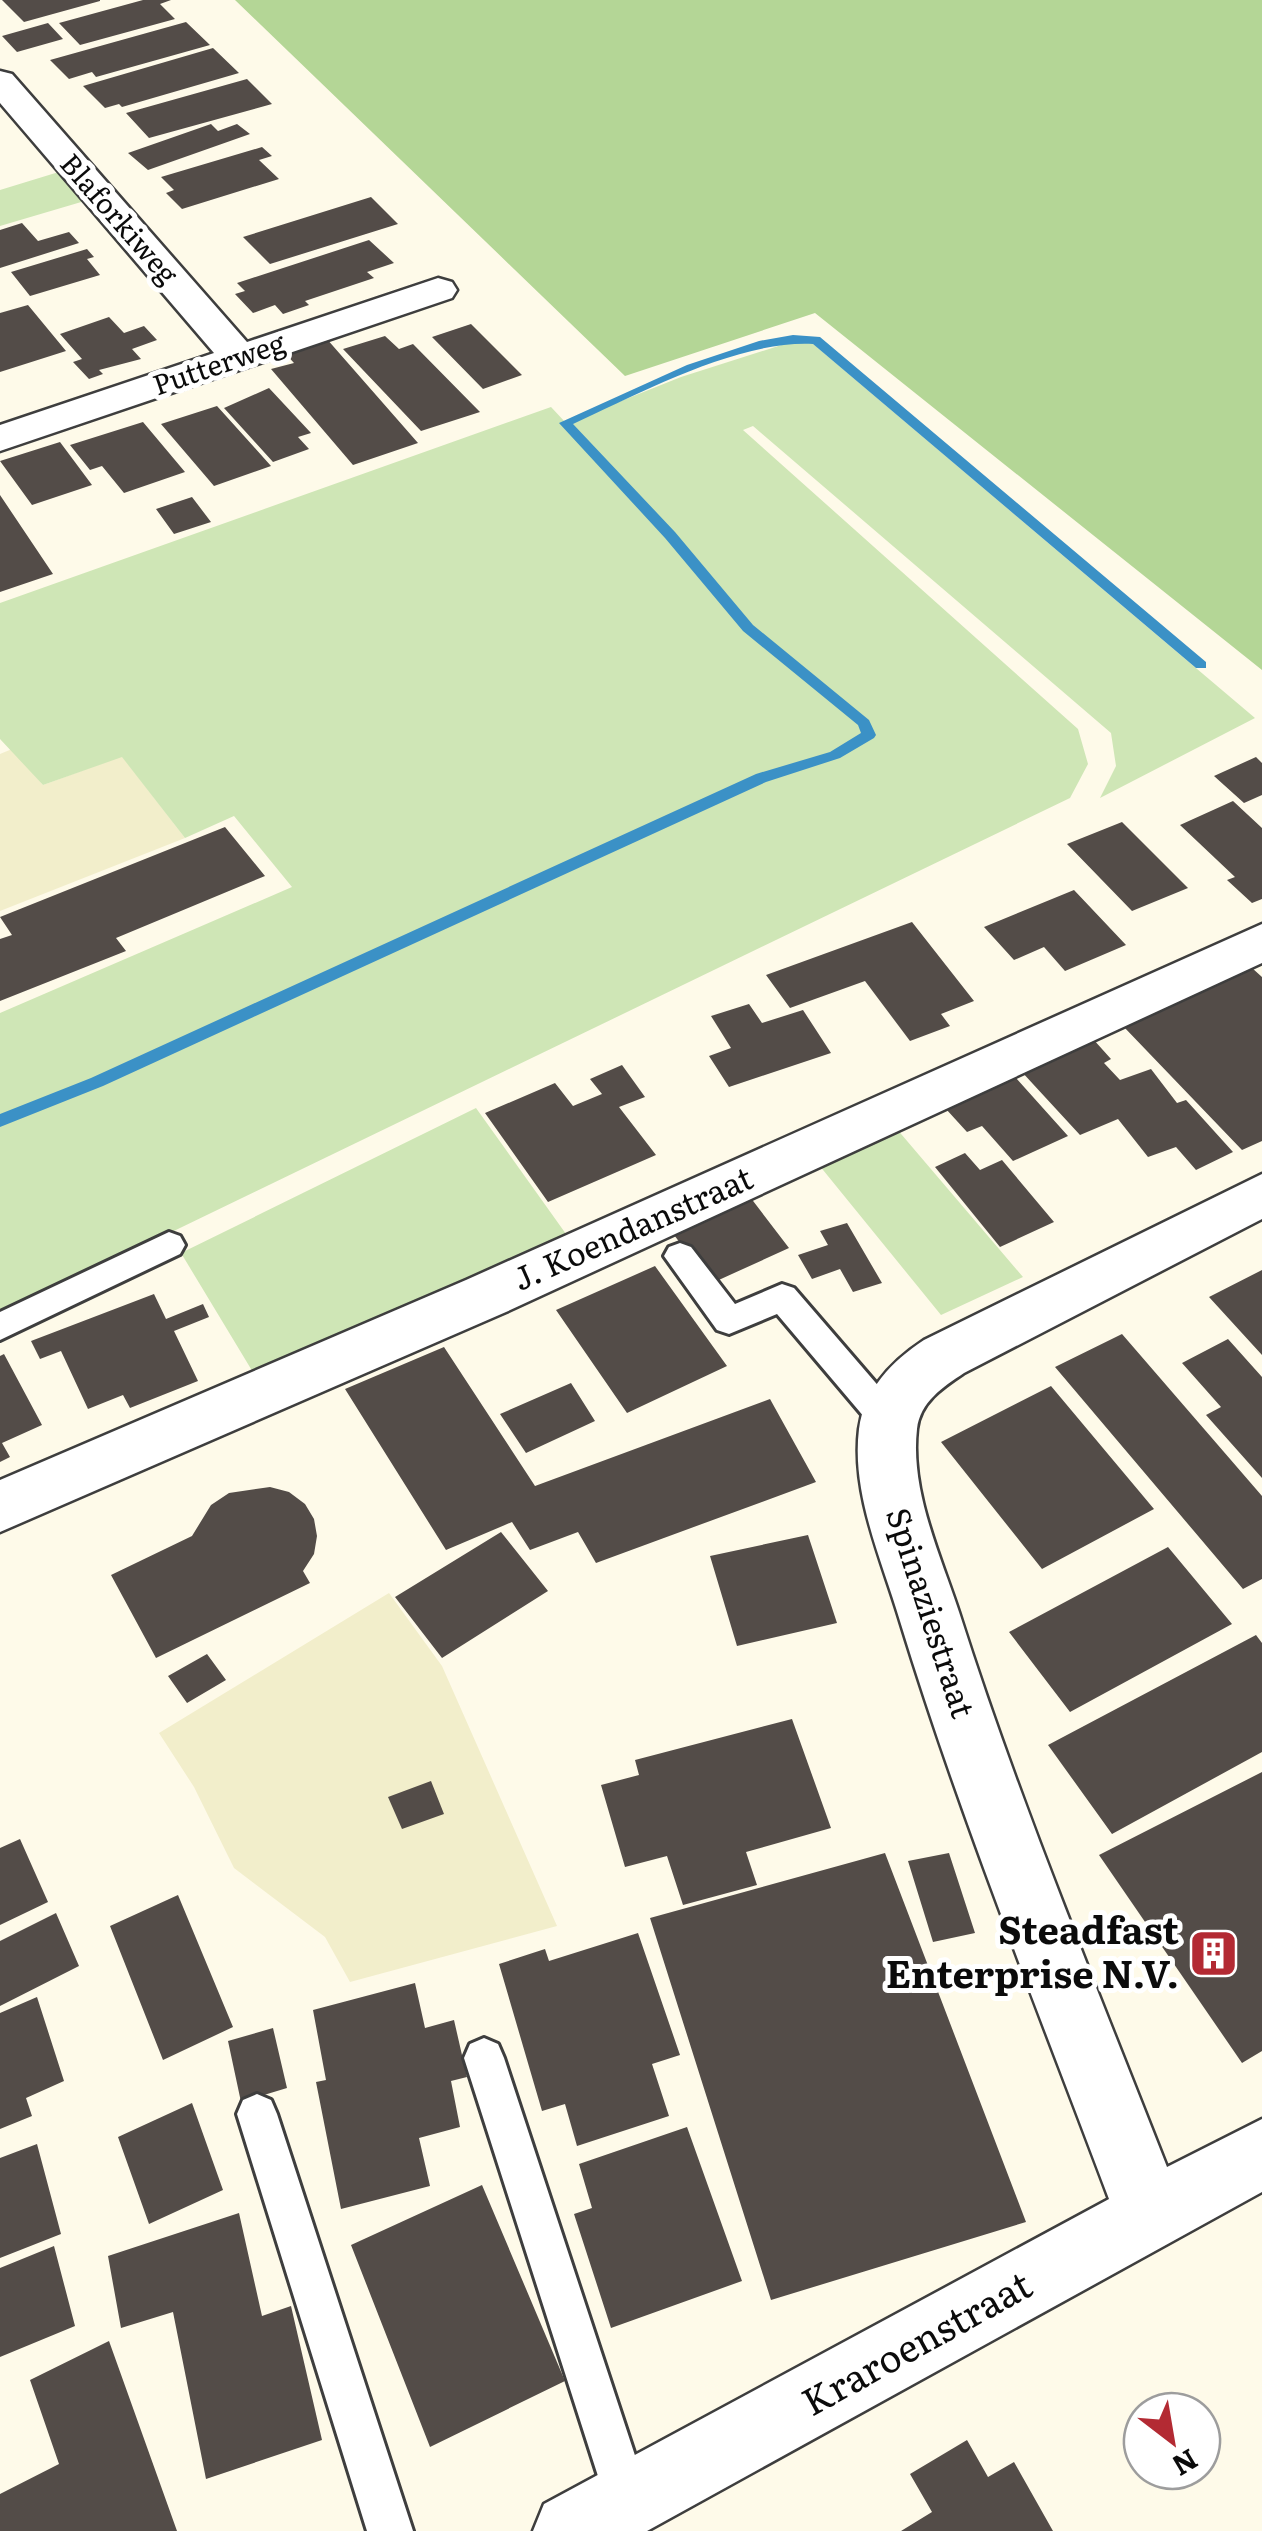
<svg xmlns="http://www.w3.org/2000/svg" width="1262" height="2531" viewBox="0 0 1262 2531" font-family="Literata,serif">
  <style>
    .farmland { fill: #f2eecb }
    .green { fill: #cfe6b6 }
    .forest { fill: #b4d696 }
    .lines { fill: none; stroke-linecap: round; stroke-linejoin: round }
    .stream { fill: #3b91c6; fill-rule: evenodd }
    .building { fill: #534c48 }
    .lane-casing { stroke: #3e3e3e; stroke-width: 6 }
    .street-casing { stroke: #3e3e3e; stroke-width: 5 }
    .lane { fill: #fff; fill-rule: evenodd }
    .street { fill: #fff; fill-rule: evenodd }
    .labels { text-anchor: middle; stroke-width: 10; stroke-linejoin: round; paint-order: stroke }
    .far-street-label { font-size: 28px; fill: #0b0b0b; stroke: #fff }
    .street-label { font-size: 32px; fill: #0b0b0b; stroke: #fff }
    .near-poi-label { font-size: 38px; font-weight: bold; fill: #0b0b0b; stroke: #fff; text-anchor: end }
    .near-street-label { font-size: 38px; fill: #0b0b0b; stroke: #fff }
  </style>
  <rect width="100%" height="100%" fill="#fefae9"/>
  <path class="farmland" d="M 12,749 L 43,785 L 122,756 L 185,838 L 0,911 L 0,754 Z
    M 389,1593 L 442,1666 L 557,1926 L 350,1982 L 325,1937 L 234,1868 L 194,1787 L 159,1733 Z"/>
  <path class="green" d="M 62,171 L 88,200 L 0,226 L 0,190 Z
    M 797,340 L 812,343 L 1255,718 L 1100,798 L 1116,766 L 1111,733 L 753,426 L 743,430 L 1078,729 L 1088,764 L 1070,798 L 0,1315 L 0,1013 L 292,887 L 234,816 L 185,838 L 122,757 L 43,785 L 0,739 L 0,603 L 551,407 L 566,423 L 681,377 Z
    M 476,1108 L 571,1241 L 260,1384 L 181,1253 Z
    M 896,1128 L 1023,1277 L 941,1315 L 819,1165 Z"/>
  <path class="forest" d="M 235,0 L 1262,0 L 1262,670 L 815,313 L 625,376 Z"/>
  <g class="lines">
    <path class="stream" d="M 793,335 L 820,337 L 1206,662 L 1206,668 L 1196,668 L 813,344 C 739,340 640,393 573,424 L 675,532 L 753,625 L 869,720 L 876,735 L 874,738 L 840,758 L 766,782 L 103,1086 L 0,1127 L 0,1114 L 91,1078 L 756,774 L 830,752 L 861,733 L 858,725 L 743,631 L 665,538 L 559,423 L 687,365 L 759,341 Z"/>
  </g>
  <path class="building" d="M 2,0 L 100,0 L 100,1 L 24,22 Z
    M 143,0 L 171,0 L 160,4 L 175,19 L 80,45 L 59,23 Z
    M 186,22 L 210,45 L 96,77 L 92,72 L 69,79 L 50,60 Z
    M 48,23 L 63,39 L 17,52 L 2,36 Z
    M 213,48 L 239,73 L 122,107 L 119,104 L 105,108 L 83,86 Z
    M 247,79 L 272,104 L 149,138 L 126,113 Z
    M 211,124 L 218,131 L 237,124 L 250,134 L 148,170 L 128,153 Z
    M 262,147 L 272,156 L 259,160 L 279,179 L 182,209 L 166,193 L 174,190 L 161,177 Z
    M 371,197 L 398,224 L 270,264 L 243,237 Z
    M 22,223 L 38,241 L 69,232 L 79,243 L 0,268 L 0,230 Z
    M 369,240 L 394,263 L 367,272 L 374,278 L 305,301 L 309,305 L 283,314 L 275,305 L 253,313 L 235,294 L 245,291 L 237,283 Z
    M 87,249 L 94,257 L 87,259 L 100,275 L 30,296 L 11,272 Z
    M 28,305 L 66,351 L 0,372 L 0,313 Z
    M 109,317 L 124,333 L 144,326 L 157,340 L 132,349 L 141,359 L 99,370 L 103,374 L 89,379 L 73,362 L 82,359 L 60,334 Z
    M 471,324 L 522,375 L 483,389 L 432,337 Z
    M 385,336 L 399,349 L 413,344 L 480,412 L 421,431 L 343,349 Z
    M 326,338 L 418,443 L 353,465 L 271,369 L 294,363 L 284,352 Z
    M 269,388 L 311,433 L 298,437 L 309,449 L 273,462 L 224,408 Z
    M 217,406 L 271,466 L 214,486 L 161,424 Z
    M 143,422 L 185,472 L 124,493 L 102,466 L 90,470 L 70,445 Z
    M 60,442 L 92,485 L 32,505 L 0,461 Z
    M 0,495 L 53,574 L 0,592 Z
    M 192,497 L 211,522 L 174,534 L 156,509 Z
    M 1256,757 L 1262,763 L 1262,795 L 1244,803 L 1214,776 Z
    M 1233,801 L 1262,828 L 1262,899 L 1252,903 L 1227,880 L 1235,877 L 1180,825 Z
    M 1122,822 L 1188,888 L 1132,911 L 1067,844 Z
    M 225,827 L 265,876 L 116,938 L 126,951 L 0,1001 L 0,939 L 12,935 L 0,917 Z
    M 1074,890 L 1126,945 L 1065,971 L 1044,947 L 1014,960 L 984,927 Z
    M 912,922 L 974,1001 L 941,1014 L 950,1026 L 910,1041 L 865,981 L 790,1008 L 766,975 Z
    M 1252,968 L 1262,977 L 1262,1141 L 1242,1150 L 1123,1026 Z
    M 749,1004 L 762,1023 L 803,1010 L 831,1053 L 729,1087 L 709,1056 L 731,1048 L 711,1016 Z
    M 1093,1039 L 1111,1059 L 1104,1063 L 1120,1080 L 1151,1069 L 1177,1103 L 1186,1100 L 1233,1152 L 1196,1170 L 1176,1147 L 1148,1157 L 1118,1119 L 1080,1135 L 1021,1071 Z
    M 622,1065 L 645,1097 L 619,1107 L 656,1155 L 548,1202 L 485,1113 L 555,1083 L 573,1106 L 602,1094 L 590,1079 Z
    M 1016,1078 L 1068,1136 L 1013,1161 L 982,1126 L 967,1132 L 946,1109 Z
    M 965,1153 L 980,1170 L 1002,1160 L 1054,1222 L 1000,1247 L 935,1167 Z
    M 747,1193 L 789,1248 L 710,1284 L 669,1228 Z
    M 847,1223 L 882,1283 L 853,1292 L 840,1269 L 812,1279 L 798,1255 L 828,1245 L 820,1231 Z
    M 655,1266 L 727,1366 L 627,1413 L 556,1310 Z
    M 1262,1270 L 1262,1355 L 1209,1297 Z
    M 154,1294 L 166,1319 L 203,1304 L 209,1317 L 174,1331 L 198,1381 L 130,1408 L 123,1395 L 88,1409 L 61,1351 L 40,1359 L 31,1341 Z
    M 1122,1334 L 1262,1496 L 1262,1579 L 1243,1589 L 1055,1367 Z
    M 1228,1339 L 1262,1377 L 1262,1478 L 1206,1415 L 1221,1407 L 1182,1363 Z
    M 444,1347 L 535,1486 L 770,1399 L 816,1482 L 596,1563 L 578,1532 L 530,1550 L 512,1522 L 446,1550 L 345,1389 Z
    M 4,1354 L 42,1425 L 2,1443 L 10,1457 L 0,1462 L 0,1356 Z
    M 571,1383 L 595,1421 L 526,1453 L 500,1414 Z
    M 1051,1386 L 1154,1509 L 1042,1569 L 941,1442 Z
    M 270,1487 L 289,1492 L 305,1504 L 314,1519 L 317,1536 L 314,1554 L 303,1571 L 310,1583 L 156,1658 L 111,1575 L 192,1536 L 211,1505 L 229,1493 Z
    M 501,1532 L 548,1591 L 442,1658 L 395,1597 Z
    M 808,1535 L 837,1623 L 737,1646 L 710,1556 Z
    M 1168,1547 L 1232,1624 L 1070,1712 L 1009,1632 Z
    M 1256,1635 L 1262,1643 L 1262,1752 L 1112,1834 L 1048,1745 Z
    M 207,1654 L 226,1680 L 187,1703 L 168,1676 Z
    M 792,1719 L 831,1828 L 746,1852 L 757,1885 L 683,1905 L 667,1856 L 625,1867 L 601,1785 L 639,1775 L 635,1760 Z
    M 1262,1772 L 1262,2051 L 1242,2063 L 1099,1855 Z
    M 431,1781 L 444,1814 L 402,1829 L 388,1797 Z
    M 20,1839 L 48,1902 L 0,1925 L 0,1848 Z
    M 885,1853 L 1026,2222 L 771,2300 L 650,1918 Z
    M 949,1853 L 975,1933 L 933,1942 L 908,1861 Z
    M 178,1895 L 233,2027 L 163,2060 L 110,1926 Z
    M 56,1913 L 79,1966 L 0,2006 L 0,1941 Z
    M 638,1933 L 680,2055 L 652,2064 L 669,2116 L 577,2146 L 565,2104 L 542,2111 L 499,1964 L 545,1949 L 549,1961 Z
    M 415,1983 L 425,2028 L 454,2020 L 467,2077 L 451,2081 L 460,2127 L 419,2138 L 430,2186 L 341,2209 L 316,2082 L 326,2080 L 313,2010 Z
    M 37,1997 L 64,2081 L 26,2098 L 32,2116 L 0,2129 L 0,2013 Z
    M 273,2028 L 287,2088 L 241,2102 L 228,2041 Z
    M 192,2103 L 223,2190 L 149,2224 L 118,2137 Z
    M 687,2127 L 742,2281 L 611,2328 L 574,2214 L 592,2208 L 579,2164 Z
    M 37,2144 L 61,2234 L 0,2258 L 0,2158 Z
    M 482,2185 L 565,2381 L 430,2447 L 351,2245 Z
    M 239,2213 L 262,2316 L 291,2306 L 322,2440 L 206,2479 L 173,2312 L 121,2328 L 108,2256 Z
    M 54,2246 L 75,2326 L 0,2357 L 0,2268 Z
    M 109,2341 L 177,2531 L 0,2531 L 0,2494 L 59,2464 L 30,2380 Z
    M 967,2440 L 988,2477 L 1014,2462 L 1053,2531 L 901,2531 L 932,2512 L 910,2474 Z"/>
  <g class="lines">
    <defs>
      <path id="lane" d="M 169,1232 L 180,1236 L 185,1245 L 180,1254 L 0,1340 L 0,1312 Z
        M 680,1243 L 691,1247 L 735,1304 L 782,1284 L 794,1288 L 900,1411 L 905,1421 L 900,1431 L 888,1435 L 876,1431 L 777,1314 L 729,1334 L 717,1330 L 664,1256 L 669,1247 Z
        M 484,2038 L 498,2044 L 504,2058 L 650,2501 L 644,2517 L 628,2523 L 612,2517 L 606,2501 L 464,2058 L 470,2044 Z
        M 257,2094 L 271,2100 L 277,2114 L 413,2531 L 367,2531 L 237,2114 L 243,2100 Z"/>
      <path id="street" d="M 0,71 L 12,74 L 247,342 L 438,278 L 452,282 L 457,290 L 452,298 L 0,451 L 0,425 L 214,353 L 0,103 Z
        M 1262,924 L 1262,963 L 506,1312 L 0,1532 L 0,1480 L 466,1280 Z
        M 1262,1174 L 1262,1219 L 964,1373 C 943,1387 920,1402 917,1429 C 910,1491 940,1554 959,1612 C 1019,1801 1095,1983 1167,2167 L 1262,2119 L 1262,2192 L 647,2531 L 533,2531 L 544,2504 L 1109,2199 C 1037,2007 960,1817 900,1621 C 882,1560 851,1494 859,1429 C 864,1390 892,1361 924,1340 Z"/>
    </defs>
    <use href="#lane" class="lane-casing"/>
    <use href="#street" class="street-casing"/>
    <use href="#lane" class="lane"/>
    <use href="#street" class="street"/>
  </g>
  <defs>
    <symbol id="building-square" viewBox="-11 -11 22 22"><rect x="-9" y="-9" width="18" height="18" rx="4" fill="#b32a33" stroke="#fff"/><path d="M-4-6H4V6H1V3H-1V6H-4ZM-2.5-4.3h1.7v1.8h-1.7ZM.8-4.3h1.7v1.8H.8ZM-2.5-1h1.7V.8h-1.7ZM.8-1h1.7V.8H.8Z" fill="#fff"/></symbol>
  </defs>
  <g fill-rule="evenodd">
    <use href="#building-square" x="1186" y="1926" width="55" height="55"/>
  </g>
  <g class="labels">
    <g class="far-street-label">
      <text transform="translate(119 219) rotate(49)" y="10">Blaforkiweg</text>
      <text transform="translate(219 364) rotate(-19)" y="10">Putterweg</text>
    </g>
    <g class="street-label">
      <text transform="translate(633 1229) rotate(-24)" y="11">J. Koendanstraat</text>
      <text transform="translate(930 1613) rotate(72)" y="11">Spinaziestraat</text>
    </g>
    <g class="near-poi-label">
      <text x="1179" y="1944">Steadfast<tspan x="1179" dy="44">Enterprise N.V.</tspan></text>
    </g>
    <g class="near-street-label">
      <text transform="translate(917 2344) rotate(-29)" y="13">Kraroenstraat</text>
    </g>
  </g>
  <g transform="translate(1172 2441) rotate(149)"><circle r="48" fill="#ffffff" stroke="#9d9d9d" stroke-width="2.5"/>
  <path d="M0-8L18 38L0 25L-18 38Z" fill="#b32a33"/>
  <text y="-15" font-size="28" font-weight="bold" text-anchor="middle" fill="#0b0b0b">N</text>
  </g>
</svg>
